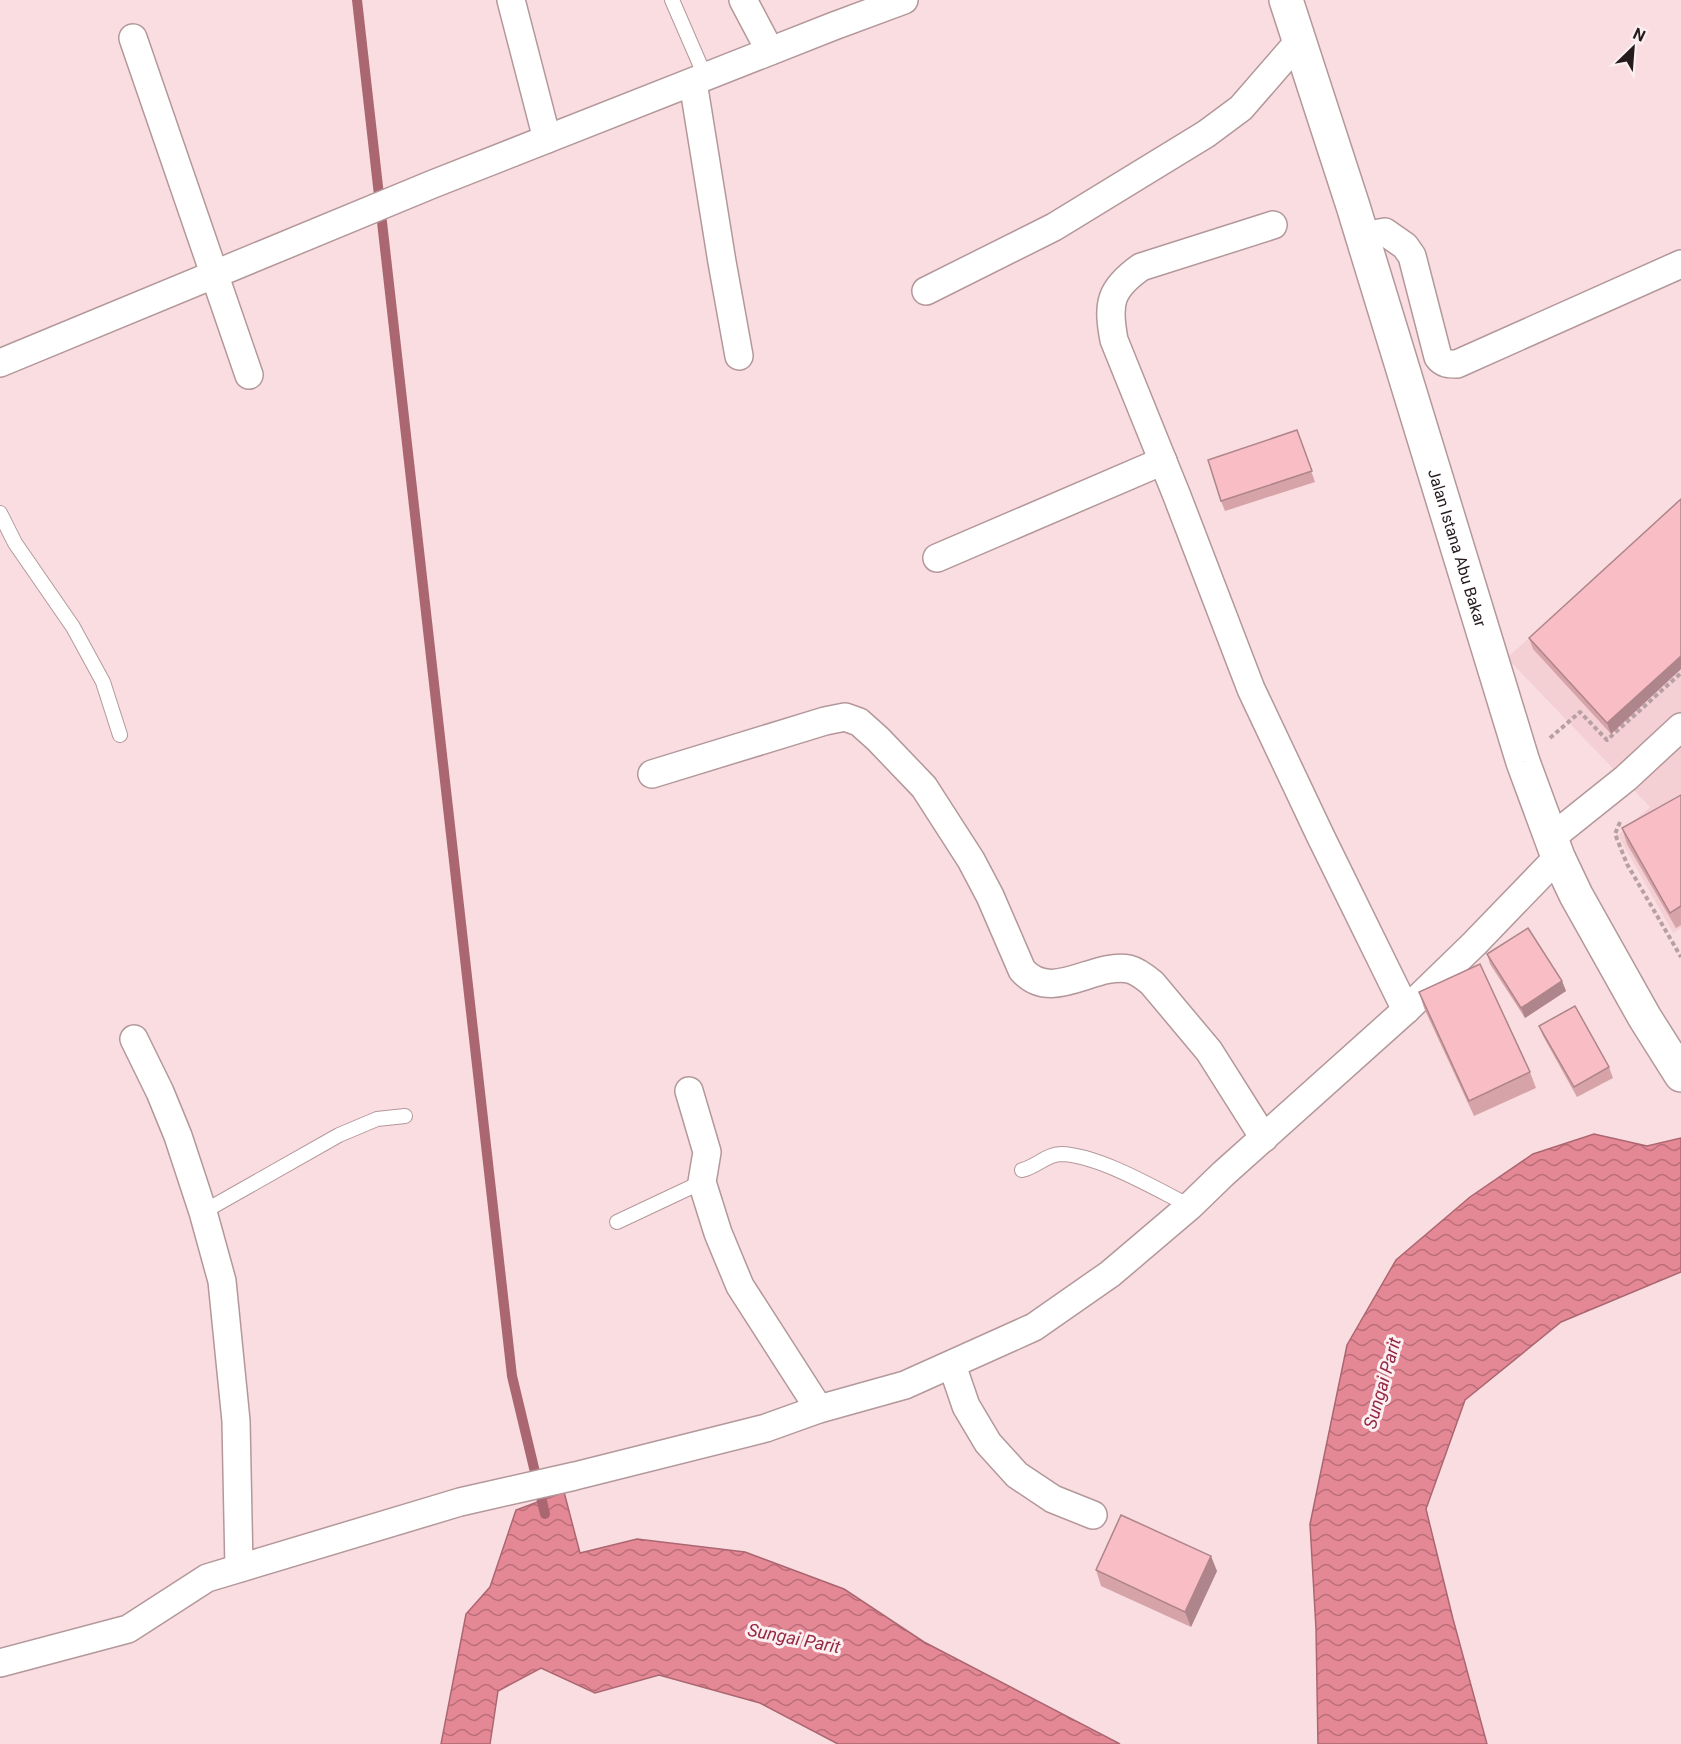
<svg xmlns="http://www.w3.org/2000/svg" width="1681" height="1744" font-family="Roboto,sans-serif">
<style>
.built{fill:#f4cfd3}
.water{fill:url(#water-waves);stroke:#ab6771;stroke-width:1.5}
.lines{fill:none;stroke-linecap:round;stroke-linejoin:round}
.stream{stroke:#ab6771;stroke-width:10}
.lane-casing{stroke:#b3989b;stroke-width:16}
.street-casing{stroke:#b3989b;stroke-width:30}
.secondary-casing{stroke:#b3989b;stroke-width:36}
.path{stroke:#b7a0a2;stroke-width:4;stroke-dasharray:4.5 3;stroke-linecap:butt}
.lane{stroke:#fff;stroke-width:14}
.street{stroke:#fff;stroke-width:27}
.secondary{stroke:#fff;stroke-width:33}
.wall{fill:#d6a3a9}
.shaded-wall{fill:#ae858a}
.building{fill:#f9bec5;stroke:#ae858a;stroke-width:1.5}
.labels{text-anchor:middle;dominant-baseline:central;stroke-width:6;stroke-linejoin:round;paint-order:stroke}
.street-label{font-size:16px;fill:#251b1c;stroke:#fbeff1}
.water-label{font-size:18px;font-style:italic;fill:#952843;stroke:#fbeff1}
</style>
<defs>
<pattern id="water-waves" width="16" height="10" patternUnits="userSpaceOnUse" patternTransform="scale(1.5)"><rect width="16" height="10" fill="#e58895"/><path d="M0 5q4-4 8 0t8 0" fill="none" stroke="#b96e79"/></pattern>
</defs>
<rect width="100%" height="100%" fill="#fadde0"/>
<path class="built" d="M1681 499V928L1673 933 1618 835 1650 807 1507 658Z"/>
<g class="water">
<path d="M1594 1134 1647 1146 1681 1138V1272L1561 1322 1465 1400 1426 1509 1453 1619 1487 1744H1318L1316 1629 1310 1524 1347 1345 1396 1260 1470 1197 1533 1154Z"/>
<path d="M564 1492 580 1553 637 1539 745 1552 844 1589 924 1642 1120 1744H838L760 1703 659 1675 595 1693 541 1668 498 1691 490 1744H441L466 1614 490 1587 516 1510Z"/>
</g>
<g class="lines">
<path class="stream" d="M357 0 512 1376 545 1514"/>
<g class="lane-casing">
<g id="lane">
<path d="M672 0 705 76"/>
<path d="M0 513 15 543 73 627 103 682 120 735"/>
<path d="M1022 1170C1036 1167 1047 1154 1061 1154 1099 1155 1156 1189 1190 1206"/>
<path d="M203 1212 339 1135 377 1119 405 1116"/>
<path d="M617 1222 702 1182"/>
</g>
</g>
<g class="street-casing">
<g id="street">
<path d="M511 0 547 139"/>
<path d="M743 0 770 51"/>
<path d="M133 38 249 375"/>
<path d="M693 82 722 262 739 356"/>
<path d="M1273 225 1141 267C1110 289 1107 303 1114 340L1177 496 1251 689 1320 835 1406 1010"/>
<path d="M1362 236 1385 232 1405 246 1412 256 1438 357C1443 364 1449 364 1457 364L1681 264"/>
<path d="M926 291 1054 227 1206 134 1241 108 1300 40"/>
<path d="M0 363 433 184 834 26 904 0"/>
<path d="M937 558 1163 461"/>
<path d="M652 774 825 721 845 717 859 722 878 739 924 787 971 860 990 896 1022 970C1052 1004 1093 962 1129 969 1137 971 1146 978 1152 983L1209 1051 1264 1138"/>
<path d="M1551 838 1626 778 1681 727"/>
<path d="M134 1039 160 1092 178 1136 203 1212 222 1281 236 1421 239 1568"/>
<path d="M689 1091 707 1152 702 1182 718 1233 740 1286 819 1409"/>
<path d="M952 1365 966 1406 988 1443 1017 1475 1053 1499 1093 1515"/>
<path d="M0 1663 128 1629 207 1578 460 1502 575 1476 766 1428 819 1409 905 1385 1034 1327 1110 1274 1190 1206 1223 1174 1406 1010 1474 944 1558 857"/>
</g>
</g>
<g class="secondary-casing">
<g id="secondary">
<path id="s1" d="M1286 0 1353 206 1523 762 1558 857 1576 895 1645 1018 1681 1075"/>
</g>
</g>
<g class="path">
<path d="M1550 738 1580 712 1607 740 1681 673"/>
<path d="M1620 822 1615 834 1627 864 1681 957"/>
</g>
<use href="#lane" class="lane"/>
<use href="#street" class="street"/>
<use href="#secondary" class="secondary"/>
</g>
<g class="wall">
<path d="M1297 430 1315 482 1225 511 1221 501Z"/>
<path d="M1681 499V669L1611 734 1533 649 1529 638Z"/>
<path d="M1681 795V925L1676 928 1627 844 1622 828Z"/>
<path d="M1487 954 1562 981 1566 991 1525 1018 1490 964Z"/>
<path d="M1419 992 1530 1072 1536 1088 1474 1116 1424 1008Z"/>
<path d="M1539 1026 1609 1067 1613 1078 1577 1097 1543 1036Z"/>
<path d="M1096 1570 1217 1571 1191 1627 1101 1586Z"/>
</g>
<g class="shaded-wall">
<path d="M1681 656V669L1611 734 1607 723Z"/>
<path d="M1562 981 1566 991 1525 1018 1521 1008Z"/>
<path d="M1211 1556 1217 1571 1191 1627 1185 1612Z"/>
</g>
<g class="building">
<path d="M1297 430 1312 471 1221 501 1208 460Z"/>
<path d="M1681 499V656L1607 723 1529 638Z"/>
<path d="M1681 795V906L1670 913 1622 828Z"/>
<path d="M1528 928 1562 981 1521 1008 1487 954Z"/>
<path d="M1480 964 1530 1072 1469 1101 1419 992Z"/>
<path d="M1575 1006 1609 1067 1574 1087 1539 1026Z"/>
<path d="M1121 1515 1211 1556 1185 1612 1096 1570Z"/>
</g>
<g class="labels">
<g class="street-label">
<text stroke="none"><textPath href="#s1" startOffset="574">Jalan Istana Abu Bakar</textPath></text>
</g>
<g class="water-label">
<text transform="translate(1382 1383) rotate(-74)">Sungai Parit</text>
<text transform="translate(794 1638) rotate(11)">Sungai Parit</text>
</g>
</g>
<g transform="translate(1633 48) rotate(25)" stroke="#fbeff1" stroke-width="4.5" paint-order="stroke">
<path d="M0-4.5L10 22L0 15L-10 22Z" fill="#251b1c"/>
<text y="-9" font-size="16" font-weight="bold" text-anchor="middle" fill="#251b1c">N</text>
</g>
</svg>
